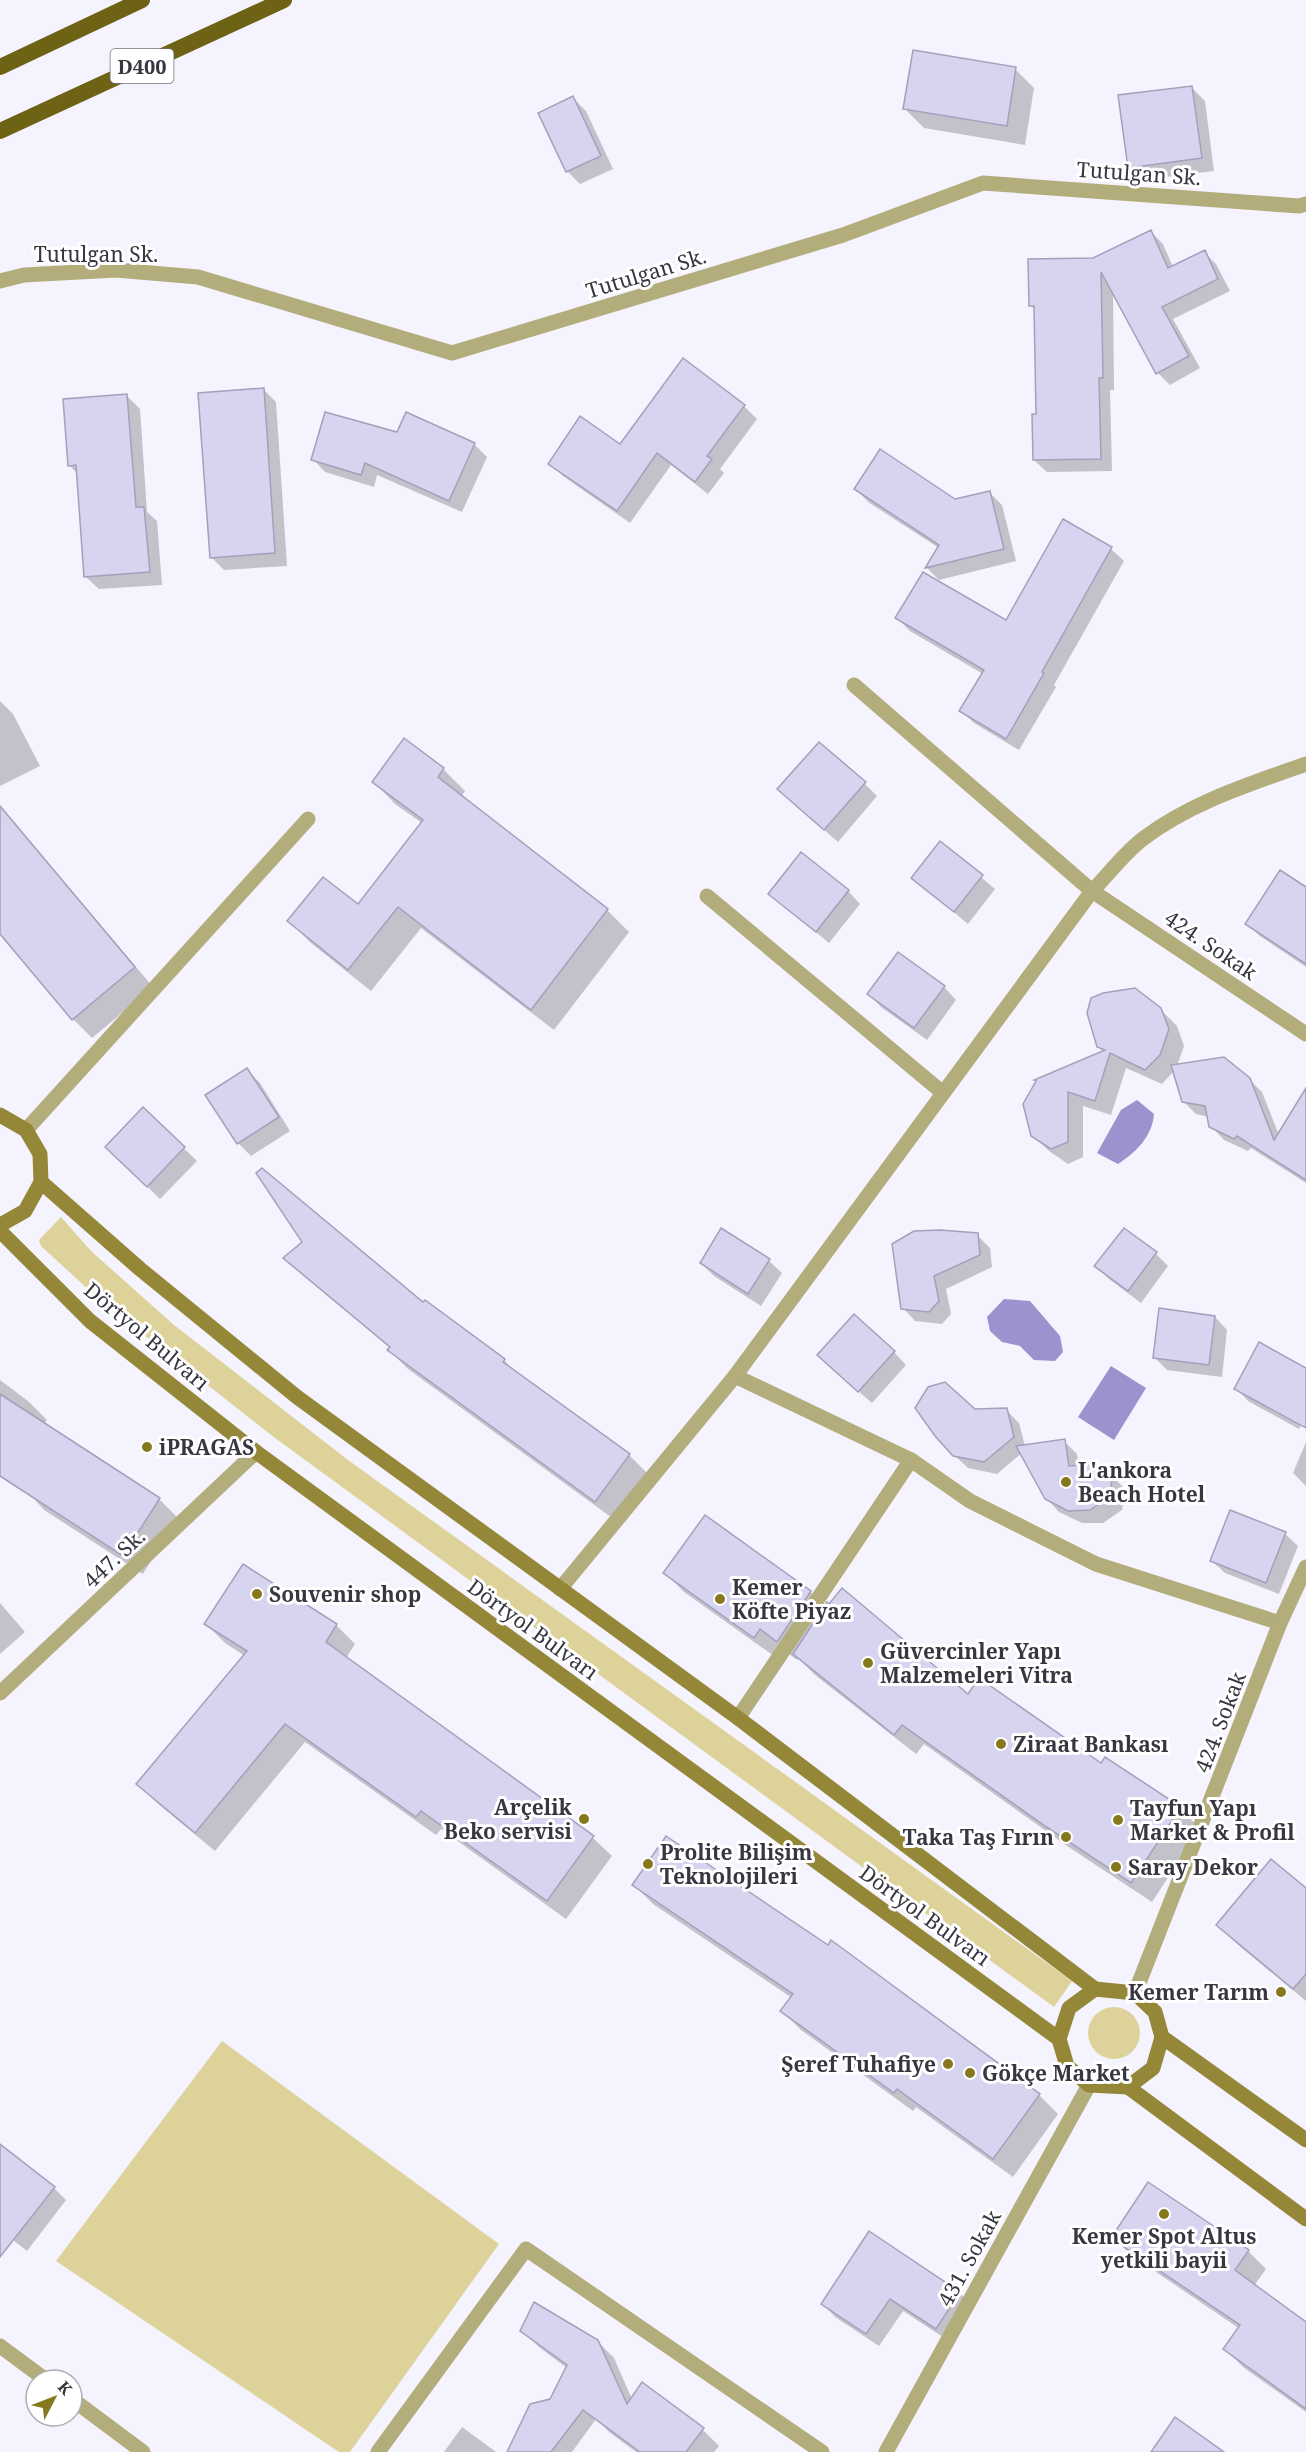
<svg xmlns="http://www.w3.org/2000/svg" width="1306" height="2452" font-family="'Noto Serif',serif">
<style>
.green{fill:#ddd39a}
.water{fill:#9b92ce}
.shadow{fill:#0003}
.building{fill:#d7d4f0;stroke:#a3a0bb;stroke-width:1.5}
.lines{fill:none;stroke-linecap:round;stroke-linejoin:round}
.service{stroke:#b3ac7b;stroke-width:15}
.minor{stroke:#b3ac7b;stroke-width:15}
.tertiary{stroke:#b3ac7b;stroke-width:15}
.secondary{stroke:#948738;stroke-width:15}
.trunk{stroke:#6e6214;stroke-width:16}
.poi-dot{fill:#86781c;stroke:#fff;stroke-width:2}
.labels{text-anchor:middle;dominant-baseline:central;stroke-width:6;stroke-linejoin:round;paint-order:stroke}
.shield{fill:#fff;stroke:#74727a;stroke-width:1.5}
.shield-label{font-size:20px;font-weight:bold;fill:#383641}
.street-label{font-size:21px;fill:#383641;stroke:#fff}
.poi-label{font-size:21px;font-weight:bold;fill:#383641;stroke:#fff;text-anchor:start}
</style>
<rect width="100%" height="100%" fill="#f4f3fe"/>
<g class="green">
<path d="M61 1217 91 1251 174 1325 348 1460 1072 1981 1054 2007 275 1438 102 1302 41 1246 39 1240Z"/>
<circle cx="1114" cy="2033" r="26"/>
<path d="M222 2041 499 2244 350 2452H339L56 2261Z"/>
</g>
<g class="water">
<path d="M1137 1100 1154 1114C1152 1137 1136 1152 1118 1164L1097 1153 1121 1110Z"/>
<path d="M1004 1299 1030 1301 1060 1336 1063 1352 1055 1361 1034 1360 1020 1346 1002 1342 990 1331 987 1317Z"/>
<path d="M1111 1366 1146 1388 1114 1440 1078 1417Z"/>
</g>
<g class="shadow">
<path d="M1015 69 1034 88 1025 145 924 128 905 109Z"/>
<path d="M1192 88 1205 101 1214 171 1142 180 1129 167Z"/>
<path d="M573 98 586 111 613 169 580 184 567 171Z"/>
<path d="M1151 232 1163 244 1173 267 1204 252 1216 264 1230 291 1173 319 1200 368 1170 385 1158 373 1113 291 1114 390H1110L1112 471 1047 472 1034 460 1037 415 1035 310 1031 305 1094 259Z"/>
<path d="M683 360 744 406 757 419 720 469 724 473 708 494 671 465 630 523 563 476 550 463 621 446Z"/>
<path d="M263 389 276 402 287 566 224 570 211 557Z"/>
<path d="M127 396 140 409 147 512 157 521 162 585 99 589 86 577 78 474 69 465Z"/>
<path d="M397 434 474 444 487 457 462 512 377 475 374 487 325 472 313 459Z"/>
<path d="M856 489 955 501 989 492 1002 505 1016 561 939 580 927 568 939 548 868 502Z"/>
<path d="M1063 521 1111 549 1124 561 1054 685 1056 687 1019 750 974 723 961 711 983 674 910 631 897 618 1006 623Z"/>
<path d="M0 701 13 714 40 766 0 786Z"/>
<path d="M443 769 465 791 461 797 607 910 629 932 554 1030 421 928 371 991 311 943 289 921 358 906 422 823 395 804 374 782Z"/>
<path d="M864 783 877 796 838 842 792 802Z"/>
<path d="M0 806 153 987 92 1038 73 1019 0 931Z"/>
<path d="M940 843 995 889 968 924 913 878Z"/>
<path d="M1306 889V967L1260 936 1247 924Z"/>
<path d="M848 891 860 904 829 943 770 894Z"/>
<path d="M944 987 956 1000 927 1040 881 1007 869 994Z"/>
<path d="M1160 1009 1177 1026 1184 1046 1177 1066 1249 1079 1262 1092 1279 1135 1306 1125V1183L1251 1148 1248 1151 1224 1140 1211 1126 1209 1117 1196 1114 1183 1101 1174 1071 1162 1084 1126 1068 1111 1115 1083 1106V1157L1068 1164 1049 1151 1032 1135 1024 1104 1104 1052 1098 1046Z"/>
<path d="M247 1070 260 1083 290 1131 251 1156 238 1143 207 1096Z"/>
<path d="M143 1109 197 1161 160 1199 107 1147Z"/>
<path d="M722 1230 769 1261 782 1273 761 1306 714 1276 701 1263Z"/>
<path d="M977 1235 990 1248 992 1267 946 1289 951 1314 942 1324 915 1321 903 1308 893 1245Z"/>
<path d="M1156 1254 1168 1266 1141 1303 1109 1279 1096 1266Z"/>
<path d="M285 1258 504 1360 518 1375 629 1455 648 1474 615 1520 408 1369 389 1350 390 1348 304 1276Z"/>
<path d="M1215 1317 1227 1330 1222 1377 1167 1370 1154 1357Z"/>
<path d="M894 1352 906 1365 872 1403 832 1368Z"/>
<path d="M1306 1370V1415L1299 1429 1248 1401 1236 1388Z"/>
<path d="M0 1380 28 1401 47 1420 44 1424 159 1499 178 1518 143 1574 44 1510 0 1460Z"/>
<path d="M975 1410H1006L1019 1423 1025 1446 1064 1441 1077 1454 1079 1467 1112 1476 1125 1489 1122 1510 1103 1523H1082L1059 1512 1046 1498 1022 1453 997 1474 968 1468 954 1455Z"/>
<path d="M1306 1442V1486L1293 1473Z"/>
<path d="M705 1517 811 1592 826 1607 968 1697 1101 1765 1180 1808 1200 1829 1152 1902 1067 1846 924 1744 916 1754 815 1675 798 1658 797 1660 780 1647 774 1656 684 1592 665 1573Z"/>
<path d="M1285 1534 1298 1546 1279 1594 1225 1573 1212 1561Z"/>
<path d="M0 1603 25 1632 0 1654Z"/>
<path d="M206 1624 336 1625 355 1644 346 1658 593 1838 612 1856 566 1919 441 1829 436 1835 305 1742 215 1851 157 1803 138 1784 245 1656 225 1643Z"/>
<path d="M634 1885 828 1947 831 1942 1039 2095 1058 2114 1013 2177 916 2107 913 2111 801 2030 782 2011 792 1998 653 1904Z"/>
<path d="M1306 1890V2001L1237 1944 1218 1925Z"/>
<path d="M0 2169 54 2188 66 2200 27 2251 0 2230Z"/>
<path d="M870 2233 960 2293 972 2306 949 2341 903 2311 879 2346 835 2317 823 2304Z"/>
<path d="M1113 2237 1248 2251 1266 2269 1254 2286 1306 2323V2412L1243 2367 1225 2349 1240 2329 1131 2255Z"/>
<path d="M522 2330 597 2341 614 2358 632 2399 703 2430 719 2446 714 2452H636L609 2432 596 2419 572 2452H509L551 2400 567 2368 539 2347Z"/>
<path d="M462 2427 496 2452H444Z"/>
</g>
<g class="building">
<path d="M913 50 1016 67 1007 126 903 109Z"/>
<path d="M1192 86 1202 158 1128 168 1118 95Z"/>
<path d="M573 96 601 156 566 172 538 113Z"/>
<path d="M1151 230 1168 268 1205 250 1218 279 1162 307 1189 356 1156 374 1101 272 1103 378H1099L1101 459 1033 460 1032 414H1036L1034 306H1029L1028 259 1093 258Z"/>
<path d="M683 358 745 405 707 456 712 459 695 482 657 453 617 511 548 464 580 416 620 444Z"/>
<path d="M264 388 275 553 210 558 198 393Z"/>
<path d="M127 394 136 507H144L150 572 84 577 76 465 68 466 63 399Z"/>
<path d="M325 412 397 432 406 412 475 443 449 501 365 463 361 475 311 460Z"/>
<path d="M880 449 955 499 990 491 1004 549 925 568 939 545 854 489Z"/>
<path d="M1063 519 1112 547 1042 672 1044 673 1006 739 959 711 984 670 895 618 923 572 1006 620Z"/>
<path d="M404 738 444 768 438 777 608 909 531 1010 398 907 348 970 287 921 323 877 358 904 423 820 372 782Z"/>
<path d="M819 742 866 782 824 830 777 789Z"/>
<path d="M0 806 135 967 72 1020 0 934Z"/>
<path d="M940 841 983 875 954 912 911 878Z"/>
<path d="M801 852 849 890 816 932 768 894Z"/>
<path d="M1280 870 1306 887V964L1245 924Z"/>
<path d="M898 952 945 986 914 1028 867 994Z"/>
<path d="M1135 988 1161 1008 1169 1029 1160 1055 1145 1070 1110 1053 1095 1101 1068 1092V1142L1051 1149 1031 1136 1023 1104 1036 1081 1034 1080 1105 1050 1097 1047 1087 1013 1091 998 1103 993Z"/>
<path d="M1224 1057 1250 1078 1274 1140 1306 1088V1180L1237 1136 1234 1139 1209 1127 1205 1106 1182 1102 1171 1065Z"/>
<path d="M247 1068 279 1117 237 1144 205 1095Z"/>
<path d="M143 1107 185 1147 147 1187 105 1147Z"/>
<path d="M262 1168 423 1302 425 1300 505 1359 503 1362 630 1454 595 1502 387 1350 390 1347 283 1258 302 1242 256 1173Z"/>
<path d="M721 1228 770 1259 748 1294 700 1263Z"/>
<path d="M1124 1228 1157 1252 1128 1291 1094 1266Z"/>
<path d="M940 1230 978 1233 980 1255 934 1276 939 1301 929 1312 901 1309 892 1244 914 1231Z"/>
<path d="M1159 1308 1215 1316 1209 1365 1153 1358Z"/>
<path d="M854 1314 895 1351 858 1392 817 1355Z"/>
<path d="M1259 1342 1306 1368V1428L1234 1389Z"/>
<path d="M945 1382 975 1409 1007 1408 1014 1437 984 1462 953 1456 935 1436 915 1408 928 1387Z"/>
<path d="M0 1394 160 1498 123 1556 0 1476Z"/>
<path d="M1065 1439 1069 1466 1096 1464 1113 1475 1109 1497 1090 1510 1068 1511 1045 1499 1016 1446Z"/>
<path d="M1230 1510 1286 1532 1266 1583 1210 1561Z"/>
<path d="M705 1515 811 1591 777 1642 760 1629 754 1638 663 1573Z"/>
<path d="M243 1564 337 1624 326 1642 594 1836 547 1901 421 1811 416 1817 285 1724 195 1833 136 1784 247 1651 204 1624Z"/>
<path d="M842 1588 968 1694 979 1678 1101 1763 1105 1757 1181 1807 1131 1883 1045 1826 902 1725 894 1735 793 1654 827 1602 829 1604Z"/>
<path d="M666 1836 828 1945 831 1940 1040 2094 993 2159 897 2089 894 2093 780 2011 793 1994 632 1885Z"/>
<path d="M1271 1859 1306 1888V1974L1293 1989 1216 1925Z"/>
<path d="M0 2144 55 2187 0 2257Z"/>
<path d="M1148 2182 1249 2250 1235 2270 1306 2322V2409L1223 2349 1240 2325 1111 2238Z"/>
<path d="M869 2231 960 2292 936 2329 890 2299 866 2334 821 2304Z"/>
<path d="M534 2302 598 2340 627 2404 642 2382 704 2428 686 2452H640L583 2410 551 2452H507L530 2404 550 2399 567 2365 520 2331Z"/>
<path d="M1175 2417 1224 2452H1151Z"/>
</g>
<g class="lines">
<g class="service">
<path d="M707 896 943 1093"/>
<path d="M26 1130 308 819"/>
<path d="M738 1718 911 1460"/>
</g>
<g class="minor">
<path d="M0 281 24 275 116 270 198 277 452 353 843 235 983 183 1299 206 1306 204"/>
<path d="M854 685 1092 891 1306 1034"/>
<path d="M735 1376 911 1460 970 1501 1096 1564 1280 1623"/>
<path d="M560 1589 735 1376 1092 891C1109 874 1125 852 1144 838 1192 802 1250 784 1306 764"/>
<path d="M0 1693 256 1452"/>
<path d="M1135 1993 1280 1623 1306 1567"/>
<path d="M378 2452 526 2249 822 2452"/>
<path d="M886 2452 1089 2085"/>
</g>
<g class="tertiary">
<path d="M0 2346 46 2380"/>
<path d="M72 2399 143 2452"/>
</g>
<g class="secondary">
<path d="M0 1115 26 1130 40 1154 41 1182 25 1211 0 1225"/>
<path d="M41 1182 140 1269 297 1397 738 1718 1095 1989"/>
<path d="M0 1231 90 1321 256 1452 1059 2039"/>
<path d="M1095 1989 1135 1993 1155 2012 1162 2037 1153 2068 1128 2087 1089 2085 1067 2066 1059 2039 1069 2008Z"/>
<path d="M1162 2037 1306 2140"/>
<path d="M1128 2087 1306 2219"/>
</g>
<g class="trunk">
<path d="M0 67 142 0"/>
<path d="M0 131 284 0"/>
</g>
</g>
<g class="poi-dot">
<circle cx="147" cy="1447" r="6"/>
<circle cx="1066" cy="1482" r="6"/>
<circle cx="257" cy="1594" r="6"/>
<circle cx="720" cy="1599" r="6"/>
<circle cx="868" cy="1663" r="6"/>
<circle cx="1001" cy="1744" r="6"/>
<circle cx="584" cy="1819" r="6"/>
<circle cx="1118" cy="1820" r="6"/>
<circle cx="1066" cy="1837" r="6"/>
<circle cx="648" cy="1864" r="6"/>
<circle cx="1116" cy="1867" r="6"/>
<circle cx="1281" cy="1992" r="6"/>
<circle cx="948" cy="2064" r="6"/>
<circle cx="970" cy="2073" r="6"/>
<circle cx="1164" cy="2214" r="6"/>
</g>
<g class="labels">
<rect class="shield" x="110.5" y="49" width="63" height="34" rx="4.5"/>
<g class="shield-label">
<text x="142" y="66">D400</text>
</g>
<g class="street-label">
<text transform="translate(1139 173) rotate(4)">Tutulgan Sk.</text>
<text x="96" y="254">Tutulgan Sk.</text>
<text transform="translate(646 273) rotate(-17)">Tutulgan Sk.</text>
<text transform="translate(1211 945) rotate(34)">424. Sokak</text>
<text transform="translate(147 1336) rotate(40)">Dörtyol Bulvarı</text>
<text transform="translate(114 1558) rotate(-43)">447. Sk.</text>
<text transform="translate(533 1629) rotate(36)">Dörtyol Bulvarı</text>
<text transform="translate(1220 1722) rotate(-69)">424. Sokak</text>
<text transform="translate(925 1915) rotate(36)">Dörtyol Bulvarı</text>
<text transform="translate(969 2258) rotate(-61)">431. Sokak</text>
</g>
<g class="poi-label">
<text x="159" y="1447">iPRAGAS</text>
<text x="1078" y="1470">L'ankora<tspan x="1078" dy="24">Beach Hotel</tspan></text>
<text x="732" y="1587">Kemer<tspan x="732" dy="24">Köfte Piyaz</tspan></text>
<text x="269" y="1594">Souvenir shop</text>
<text x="880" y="1651">Güvercinler Yapı<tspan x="880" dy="24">Malzemeleri Vitra</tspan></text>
<text x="1013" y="1744">Ziraat Bankası</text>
<text x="572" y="1807" text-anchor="end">Arçelik<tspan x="572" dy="24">Beko servisi</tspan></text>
<text x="1130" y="1808">Tayfun Yapı<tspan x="1130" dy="24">Market &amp; Profil</tspan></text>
<text x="1054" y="1837" text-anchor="end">Taka Taş Fırın</text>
<text x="660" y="1852">Prolite Bilişim<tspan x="660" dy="24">Teknolojileri</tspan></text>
<text x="1128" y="1867">Saray Dekor</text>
<text x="1269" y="1992" text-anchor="end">Kemer Tarım</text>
<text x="936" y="2064" text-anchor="end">Şeref Tuhafiye</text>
<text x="982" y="2073">Gökçe Market</text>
<text x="1164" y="2236" text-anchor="middle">Kemer Spot Altus<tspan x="1164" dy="24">yetkili bayii</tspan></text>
</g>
</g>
<g transform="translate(54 2398) rotate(48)"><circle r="28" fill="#ffffff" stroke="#afafb3" stroke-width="1.5"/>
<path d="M0-4.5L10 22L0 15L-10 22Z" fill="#86781c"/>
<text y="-9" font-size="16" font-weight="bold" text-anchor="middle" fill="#383641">K</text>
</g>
</svg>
